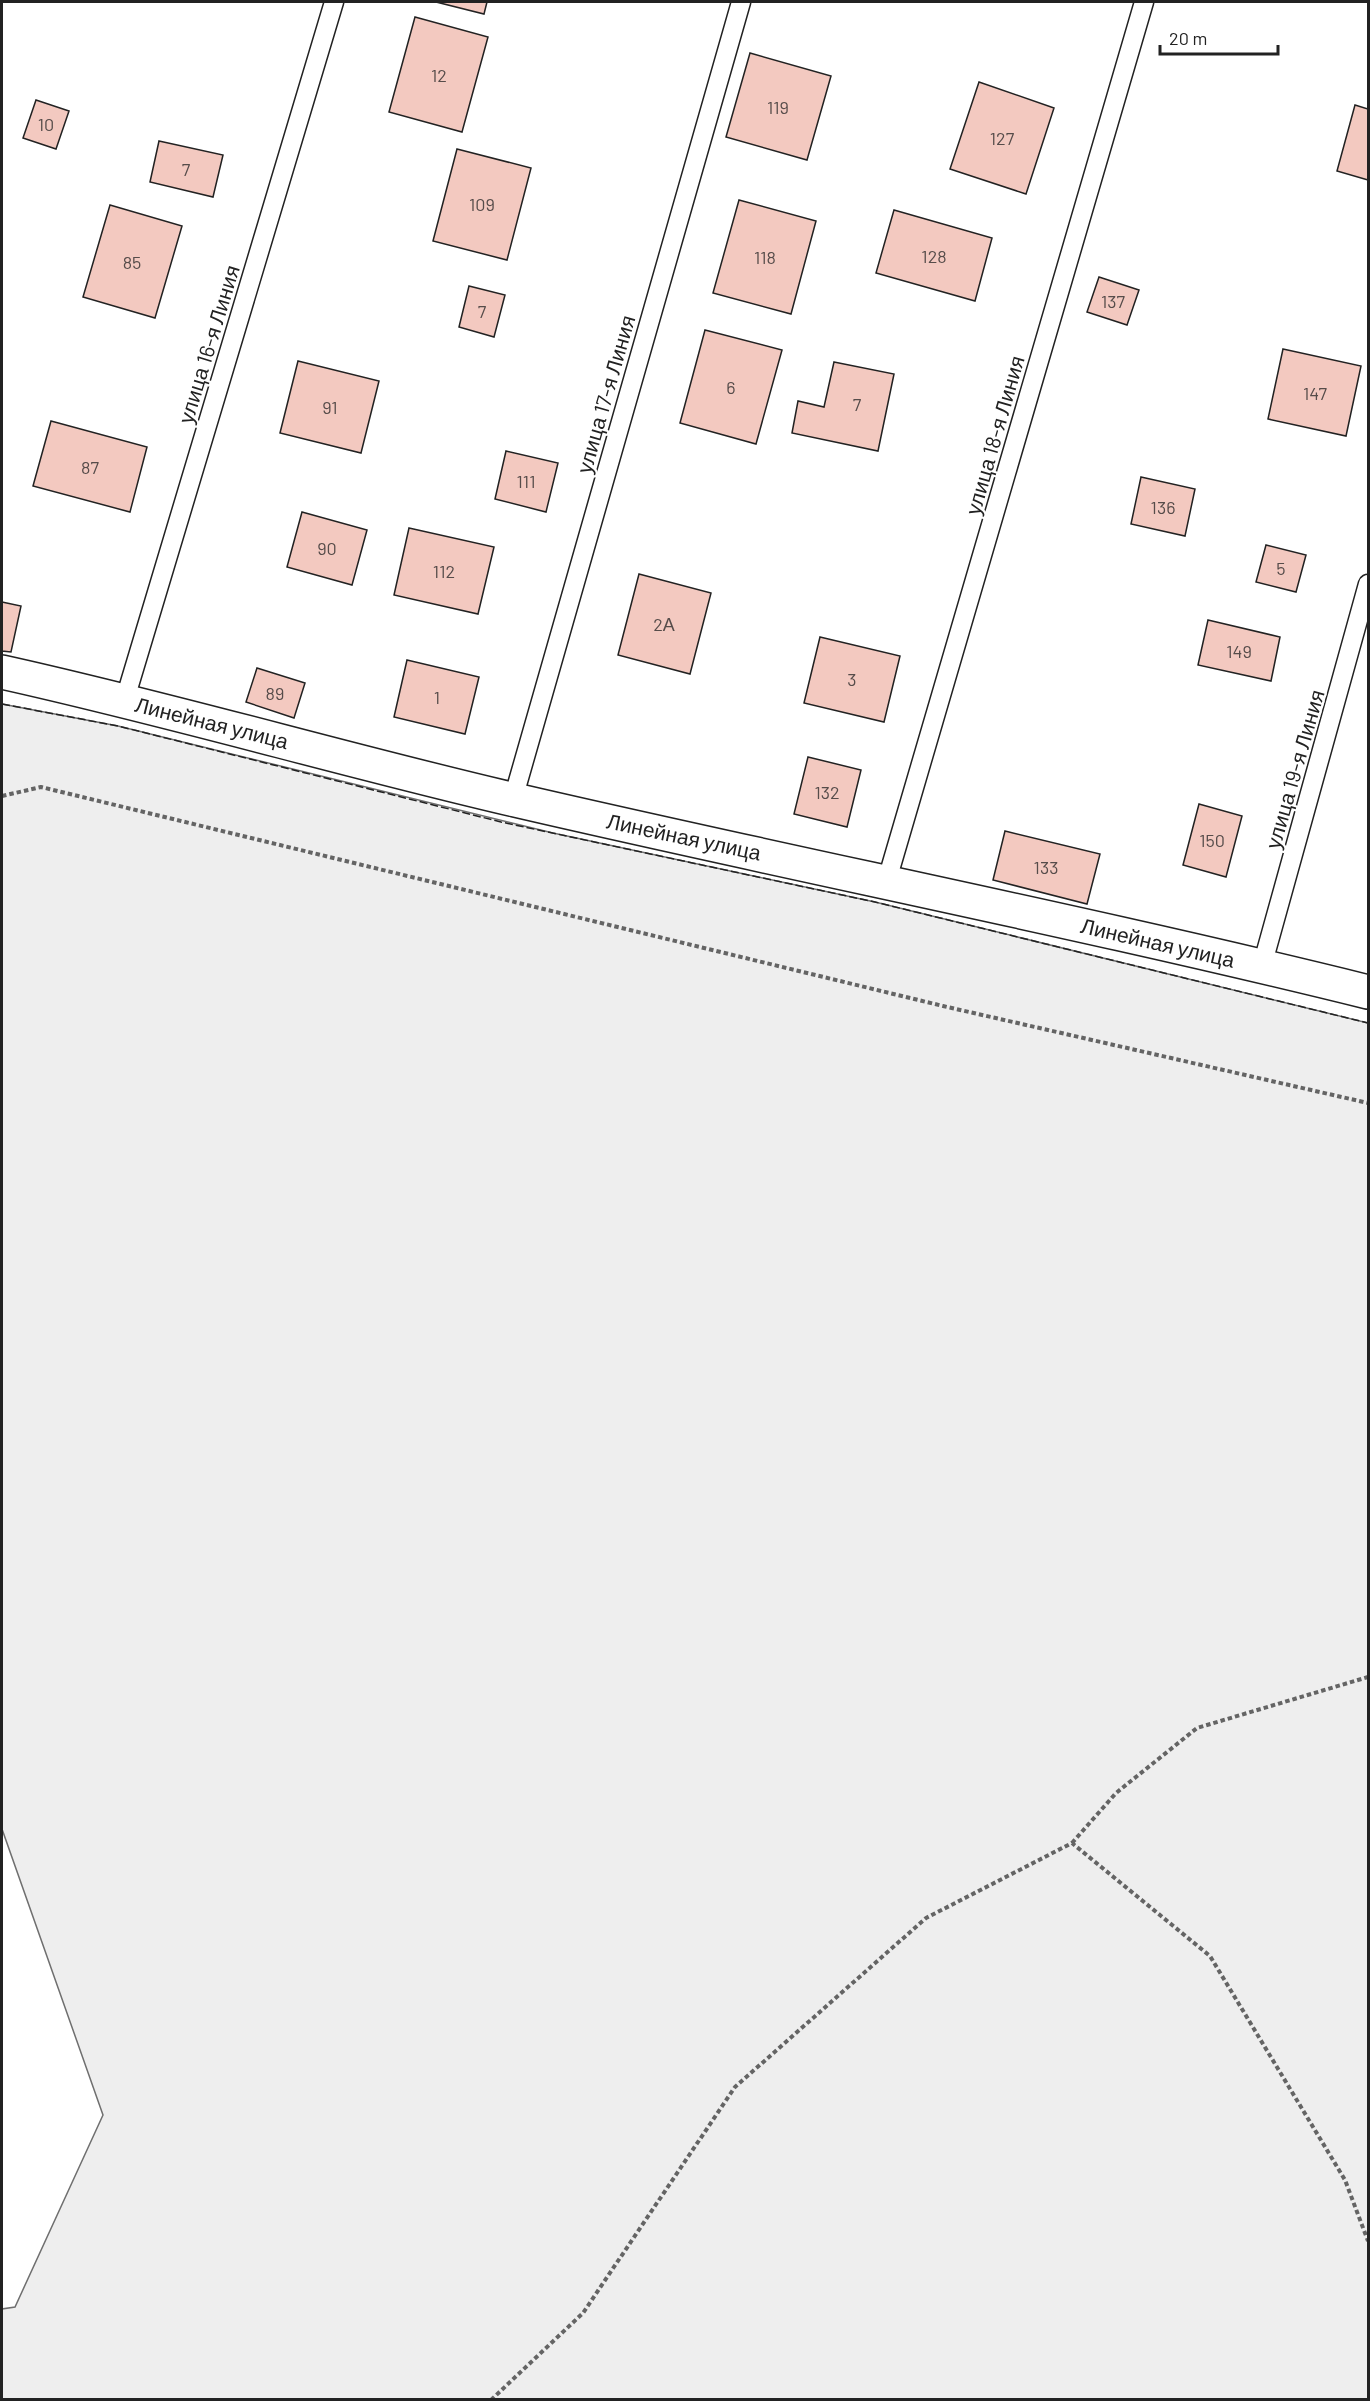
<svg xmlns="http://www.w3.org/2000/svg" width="1370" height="2401" font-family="Barlow,sans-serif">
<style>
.green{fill:#eee;stroke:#6f6f6f;stroke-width:1.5}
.building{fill:#f3c9c0;stroke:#222;stroke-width:1.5}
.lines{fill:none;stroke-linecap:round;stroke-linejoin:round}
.service-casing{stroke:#222;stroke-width:21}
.minor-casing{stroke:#222;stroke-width:36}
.path{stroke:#646464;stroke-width:4;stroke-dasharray:4.5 3;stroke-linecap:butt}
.service{stroke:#fff;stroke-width:18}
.minor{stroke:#fff;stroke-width:33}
.fence{stroke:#222;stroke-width:1.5;stroke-dasharray:8 3;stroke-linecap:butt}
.labels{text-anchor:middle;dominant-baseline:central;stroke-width:4.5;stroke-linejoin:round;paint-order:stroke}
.number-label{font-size:18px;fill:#564c4a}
.street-label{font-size:21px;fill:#222;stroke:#fff}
</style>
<rect width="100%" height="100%" fill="#fff"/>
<path class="green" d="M2 704 118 726 553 833 875 902 1368 1023V2399H2V2309L15 2307 103 2115 2 1829Z"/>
<g class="building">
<path d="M436 2H487L484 14Z"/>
<path d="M415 17 488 37 462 132 389 112Z"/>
<path d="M750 53 831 76 807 160 726 137Z"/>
<path d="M979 82 1054 108 1026 194 950 169Z"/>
<path d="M36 100 69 111 56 149 23 138Z"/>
<path d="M1355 105 1368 109V180L1337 171Z"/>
<path d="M159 141 223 155 213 197 150 182Z"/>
<path d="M457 149 531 168 507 260 433 241Z"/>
<path d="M739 200 816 221 791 314 713 293Z"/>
<path d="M110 205 182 226 155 318 83 297Z"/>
<path d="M894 210 992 238 975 301 876 273Z"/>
<path d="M1099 277 1139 290 1127 325 1087 312Z"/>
<path d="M469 286 505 295 494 337 459 327Z"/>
<path d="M705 330 782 350 756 444 680 423Z"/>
<path d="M1283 349 1361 366 1346 436 1268 419Z"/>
<path d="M298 361 379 381 361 453 280 433Z"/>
<path d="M834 362 894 374 878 451 792 433 798 401 824 407Z"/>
<path d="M51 421 147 447 130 512 33 486Z"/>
<path d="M506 451 558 463 546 512 495 499Z"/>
<path d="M1141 477 1195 489 1185 536 1131 524Z"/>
<path d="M302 512 367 530 352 585 287 567Z"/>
<path d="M409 528 494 547 478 614 394 595Z"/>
<path d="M1266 545 1306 555 1296 592 1256 582Z"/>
<path d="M639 574 711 593 690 674 618 655Z"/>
<path d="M2 602 21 606 11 652 2 651Z"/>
<path d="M1208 620 1280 637 1271 681 1198 665Z"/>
<path d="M820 637 900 656 884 722 804 703Z"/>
<path d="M407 660 479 677 465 734 394 717Z"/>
<path d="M257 668 305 683 294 718 246 702Z"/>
<path d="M808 757 861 770 847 827 794 814Z"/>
<path d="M1199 804 1242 816 1226 877 1183 865Z"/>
<path d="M1005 831 1100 854 1087 904 993 880Z"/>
</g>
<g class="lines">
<g class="service-casing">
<g id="service">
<path d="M125 699 334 2"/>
<path d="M513 799 741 2"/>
<path d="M887 880 1144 2"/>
<path d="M1262 966 1368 584"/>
</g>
</g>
<g class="minor-casing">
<path id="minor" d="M2 672C174 710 343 760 515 800 799 866 1085 922 1368 992"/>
</g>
<g class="path">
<path d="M2 796 41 787 943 1006 1368 1103"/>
<path d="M1072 1843 1116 1793 1197 1728 1368 1677"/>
<path d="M491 2400 583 2313 735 2087 926 1918 1072 1843 1210 1956 1345 2180 1368 2241"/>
</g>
<use href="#service" class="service"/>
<use href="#minor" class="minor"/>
<path class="fence" d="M2 704 118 726 501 822 875 902 1368 1023"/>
</g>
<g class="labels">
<g class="number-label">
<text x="439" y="75">12</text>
<text x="778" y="107">119</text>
<text x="46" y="124">10</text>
<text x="1002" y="138">127</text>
<text x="186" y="169">7</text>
<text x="482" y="204">109</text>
<text x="934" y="256">128</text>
<text x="765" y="257">118</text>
<text x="132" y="262">85</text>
<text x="1113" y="301">137</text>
<text x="482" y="311">7</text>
<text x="731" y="387">6</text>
<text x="1315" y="393">147</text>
<text x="857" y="404">7</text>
<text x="330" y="407">91</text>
<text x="90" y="467">87</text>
<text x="526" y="481">111</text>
<text x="1163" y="507">136</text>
<text x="327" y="548">90</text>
<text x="1281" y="568">5</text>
<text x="444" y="571">112</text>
<text x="664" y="624">2А</text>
<text x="1239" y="651">149</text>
<text x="852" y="679">3</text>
<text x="275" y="693">89</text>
<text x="437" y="697">1</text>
<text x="827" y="792">132</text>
<text x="1212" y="840">150</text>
<text x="1046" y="867">133</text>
</g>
<g class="street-label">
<text transform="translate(208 344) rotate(-73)">улица 16-я Линия</text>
<text transform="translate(605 394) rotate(-74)">улица 17-я Линия</text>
<text transform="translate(994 435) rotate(-74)">улица 18-я Линия</text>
<text transform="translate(212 722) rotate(14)">Линейная улица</text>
<text transform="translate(1294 769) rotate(-74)">улица 19-я Линия</text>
<text transform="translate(684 836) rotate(12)">Линейная улица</text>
<text transform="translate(1158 942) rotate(13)">Линейная улица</text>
</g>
</g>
<rect width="1370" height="2401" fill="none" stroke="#222222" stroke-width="6"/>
<path d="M1160 45v9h118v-9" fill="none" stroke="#222222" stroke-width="3"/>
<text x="1169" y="45" font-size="18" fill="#222222" stroke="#ffffff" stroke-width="4.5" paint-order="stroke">20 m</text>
</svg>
